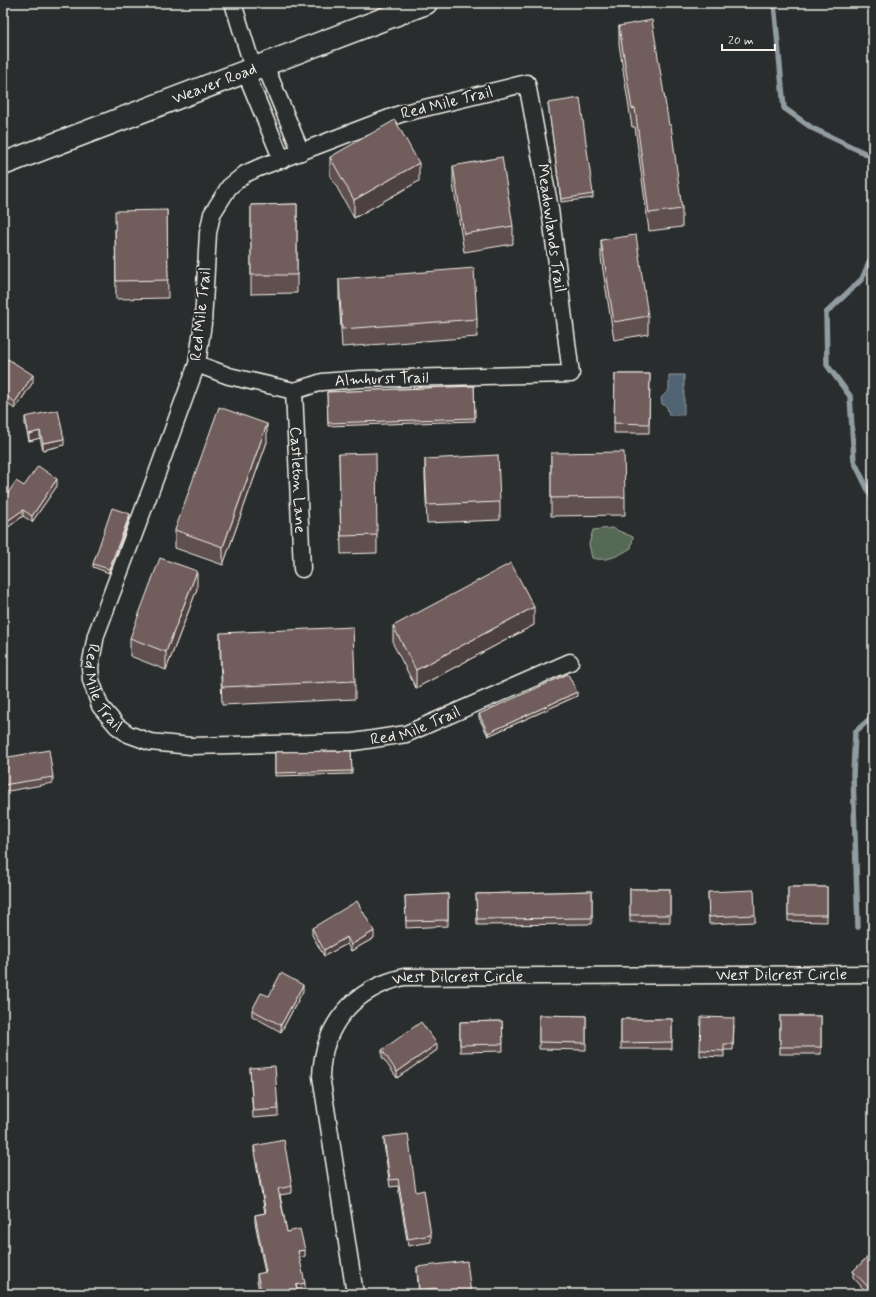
<svg xmlns="http://www.w3.org/2000/svg" width="876" height="1297" font-family="Mynerve,sans-serif">
<style>
.green{fill:#546955;stroke:#a4ad9e}
.water{fill:#4f6372;stroke:#919ca1}
.lines{fill:none;stroke-linecap:round;stroke-linejoin:round}
.stream{stroke:#919ca1;stroke-width:5.5}
.street-casing{stroke:#f4f1e8;stroke-width:19}
.secondary-casing{stroke:#f4f1e8;stroke-width:25}
.street{stroke:#2a2d2e;stroke-width:16}
.secondary{stroke:#2a2d2e;stroke-width:22}
.wall{fill:#60504f;stroke:#f4f1e8}
.shaded-wall{fill:#4e4140;stroke:#f4f1e8}
.building{fill:#705d5c;stroke:#f4f1e8}
.labels{text-anchor:middle;dominant-baseline:central;stroke-width:4;stroke-linejoin:round;paint-order:stroke}
.street-label{font-size:16px;fill:#f4f1e8;stroke:#2a2d2e}
</style>
<rect width="100%" height="100%" fill="#2a2d2e"/>
<filter id="ink" filterUnits="userSpaceOnUse"><feTurbulence type="fractalNoise" baseFrequency=".025" numOctaves="2"/><feDisplacementMap in="SourceGraphic" scale="8" xChannelSelector="R" yChannelSelector="G"/><feConvolveMatrix kernelMatrix="1 2 1 2 8 2 1 2 1" color-interpolation-filters="sRGB"/></filter>
<g filter="url(#ink)">
<path class="green" d="M612 528 633 537 631 548C618 556 607 562 592 558L589 544 593 530Z"/>
<path class="water" d="M669 375H684V415H669L667 407 662 404 661 398 669 390Z"/>
<g class="lines">
<g class="stream">
<path d="M774 3 784 108 812 128 873 157"/>
<path d="M873 253 862 279 826 313 827 365 850 396 854 461 873 500"/>
<path d="M858 927 853 775 855 732 873 716"/>
</g>
<g class="street-casing">
<g id="street">
<path d="M233 3 253 68"/>
<path d="M264 63 301 152"/>
<path d="M245 71 282 160"/>
<path id="s1" d="M197 364 229 376 294 391 322 382 360 379 571 374 550 209 527 83 400 114 258 168 245 174 229 187 212 214 208 233 203 323 197 364 156 476 96 635 90 667 91 680 100 706 117 726 128 734 150 742 191 746 354 742 406 734 570 662"/>
<path id="s2" d="M294 391 302 569"/>
<path id="s3" d="M355 1294 321 1076C323 1024 354 989 404 977L873 974"/>
</g>
</g>
<g class="secondary-casing">
<g id="secondary">
<path id="s4" d="M3 164 426 3"/>
</g>
</g>
<use href="#street" class="street"/>
<use href="#secondary" class="secondary"/>
</g>
<g class="wall">
<path d="M619 26 682 209V227L649 231 635 127H632L619 44Z"/>
<path d="M548 103 593 194V198L561 202Z"/>
<path d="M330 157 419 181 354 218 330 175Z"/>
<path d="M453 166 513 226V244L464 252 453 184Z"/>
<path d="M297 204V293L251 294V205Z"/>
<path d="M167 210 168 298 116 299 115 229Z"/>
<path d="M601 240 648 316V334L614 340 601 258Z"/>
<path d="M339 279 477 319V337L342 347 339 297Z"/>
<path d="M3 366 33 382 15 409 3 401Z"/>
<path d="M615 374H650L649 433H614Z"/>
<path d="M474 386 475 421 328 426 327 392Z"/>
<path d="M25 417 64 445 43 450 40 438 29 441 25 424Z"/>
<path d="M267 442 223 565 175 548V530Z"/>
<path d="M551 453 625 497V515L551 516Z"/>
<path d="M339 454 377 535V553L341 554Z"/>
<path d="M425 459 500 502V520L427 523 425 477Z"/>
<path d="M24 486H57L32 522 23 516 3 531V501Z"/>
<path d="M130 517 109 573 93 567V564Z"/>
<path d="M197 589 166 670 130 656V638Z"/>
<path d="M534 625 416 688 393 644V626Z"/>
<path d="M220 633 355 681V699L222 705 220 651Z"/>
<path d="M577 696 488 736 479 718V714Z"/>
<path d="M351 751 352 774 275 776V752Z"/>
<path d="M3 758 53 777V783L3 792Z"/>
<path d="M788 887H827V922L788 921Z"/>
<rect x="630" y="889" width="40" height="33"/>
<path d="M592 891V924L477 925 476 894Z"/>
<path d="M708 892 755 915V922L709 924Z"/>
<path d="M448 894V926L406 928 405 896Z"/>
<path d="M312 928 374 938 351 951 347 944 324 956 312 935Z"/>
<path d="M303 991 281 1032 252 1016V1010L269 996Z"/>
<path d="M539 1015 586 1016V1050L539 1049Z"/>
<rect x="780" y="1016" width="41" height="38"/>
<rect x="621" y="1019" width="51" height="30"/>
<path d="M502 1021 503 1051 460 1052V1022Z"/>
<path d="M734 1025 733 1050H724V1057L700 1056V1050Z"/>
<path d="M382 1050H437L397 1078 382 1057Z"/>
<path d="M250 1068 278 1109V1116L253 1118Z"/>
<path d="M384 1137 416 1192 431 1235V1242L408 1246 398 1186 390 1187 384 1144Z"/>
<path d="M254 1146 292 1186V1193L280 1195 287 1232 305 1256 299 1257 305 1290 298 1291V1294H260L257 1281V1274L265 1273 255 1222V1215L265 1213 254 1152Z"/>
<path d="M873 1252V1293L872 1294H868L853 1277V1271Z"/>
<path d="M417 1267 471 1294H419L417 1273Z"/>
</g>
<g class="shaded-wall">
<path d="M419 163V181L354 218V200Z"/>
<path d="M33 375V382L15 409V402Z"/>
<path d="M267 424V442L223 565V547Z"/>
<path d="M40 431V438L29 441V434Z"/>
<path d="M64 439V445L43 450V443Z"/>
<path d="M57 479V486L32 522V516Z"/>
<path d="M23 510V516L3 531V524Z"/>
<path d="M130 514V517L109 573V569Z"/>
<path d="M197 571V589L166 670V652Z"/>
<path d="M534 607V625L416 688V670Z"/>
<path d="M577 692V696L488 736V733Z"/>
<path d="M374 931V938L351 951V945Z"/>
<path d="M347 937V944L324 956V950Z"/>
<path d="M303 985V991L281 1032V1025Z"/>
<path d="M437 1044V1050L397 1078V1072Z"/>
<path d="M305 1250V1256L298 1258V1251Z"/>
<path d="M305 1283V1290L296 1292V1285Z"/>
<path d="M873 1286V1293L872 1294H870V1289Z"/>
</g>
<g class="building">
<path d="M652 20 669 125H671L682 209 649 213 635 108 632 109 619 26Z"/>
<path d="M580 98 593 194 561 199 548 103Z"/>
<path d="M395 120 419 163 354 200 330 157Z"/>
<path d="M502 157 513 226 464 234 453 166Z"/>
<path d="M297 204V275H251V205Z"/>
<path d="M167 210 168 280 116 281 115 211Z"/>
<path d="M636 235 648 316 614 322 601 240Z"/>
<path d="M474 268 477 319 342 329 339 279Z"/>
<path d="M8 359 33 375 15 402 3 394V366Z"/>
<path d="M615 374H650L649 424 614 423Z"/>
<path d="M474 386 475 418 328 423 327 392Z"/>
<path d="M219 407 267 424 223 547 175 530Z"/>
<path d="M58 410 64 439 43 443 40 431 29 434 25 417Z"/>
<path d="M624 452 625 497 551 498V453Z"/>
<path d="M376 453 377 535 341 536 339 454Z"/>
<path d="M498 455 500 502 427 505 425 459Z"/>
<path d="M38 466 57 479 32 516 23 510 3 524V501L16 481 24 486Z"/>
<path d="M112 508 130 514 109 569 93 564Z"/>
<path d="M160 558 197 571 166 652 130 638Z"/>
<path d="M511 563 534 607 416 670 393 626Z"/>
<path d="M353 627 355 681 222 687 220 633Z"/>
<path d="M568 674 577 692 488 733 479 714Z"/>
<path d="M49 750 53 777 3 785V769H4L3 758Z"/>
<path d="M351 751 352 771 275 773V752Z"/>
<rect x="788" y="887" width="39" height="28"/>
<rect x="630" y="889" width="40" height="26"/>
<path d="M754 890 755 915 709 917 708 892Z"/>
<path d="M592 891V918L477 919 476 894Z"/>
<path d="M448 894V920L406 921 405 896Z"/>
<path d="M357 901 374 931 351 945 347 937 324 950 312 928Z"/>
<path d="M281 973 303 985 281 1025 252 1010 261 993 269 996Z"/>
<path d="M539 1015 586 1016V1043L539 1042Z"/>
<rect x="780" y="1016" width="41" height="31"/>
<path d="M701 1017 734 1018 733 1044H724V1051L700 1050Z"/>
<path d="M621 1019H672V1042L621 1043Z"/>
<path d="M502 1021 503 1044 460 1045V1022Z"/>
<path d="M421 1022 437 1044 397 1072 382 1050Z"/>
<path d="M275 1066 278 1109 253 1111 250 1068Z"/>
<path d="M408 1134 416 1192 424 1190 431 1235 408 1239 398 1179 390 1180 384 1137Z"/>
<path d="M284 1140 292 1186 278 1189 287 1232 300 1229 305 1250 298 1251 305 1283 296 1285 298 1294H262L257 1274 266 1272 255 1215 266 1213 254 1146Z"/>
<path d="M873 1252V1286L870 1289 853 1271Z"/>
<path d="M467 1261 471 1294H437L436 1288 419 1290 417 1267Z"/>
</g>
</g>
<g class="labels">
<g class="street-label">
<text stroke="none"><textPath href="#s4" startOffset="226">Weaver Road</textPath></text>
<text transform="translate(447 103) rotate(-14)">Red Mile Trail</text>
<text transform="translate(551 228) rotate(82)">Meadowlands Trail</text>
<text transform="translate(201 314) rotate(-84)">Red Mile Trail</text>
<text stroke="none"><textPath href="#s1" startOffset="190">Almhurst Trail</textPath></text>
<text stroke="none"><textPath href="#s2" startOffset="89">Castleton Lane</textPath></text>
<text stroke="none"><textPath href="#s1" startOffset="1520">Red Mile Trail</textPath></text>
<text stroke="none"><textPath href="#s1" startOffset="1868">Red Mile Trail</textPath></text>
<text stroke="none"><textPath href="#s3" startOffset="738">West Dilcrest Circle</textPath></text>
<text stroke="none"><textPath href="#s3" startOffset="414">West Dilcrest Circle</textPath></text>
</g>
</g>
<rect width="876" height="1297" fill="none" stroke="#2a2d2e" stroke-width="16"/>
<rect x="8" y="8" width="860" height="1281" fill="none" stroke="#f4f1e8" stroke-width="1.5" filter="url(#ink)"/>
<path d="M722 44v6h53v-6" fill="none" stroke="#f4f1e8" stroke-width="2"/>
<text x="728" y="44" font-size="12" fill="#f4f1e8" stroke="#2a2d2e" stroke-width="3" paint-order="stroke">20 m</text>
</svg>
